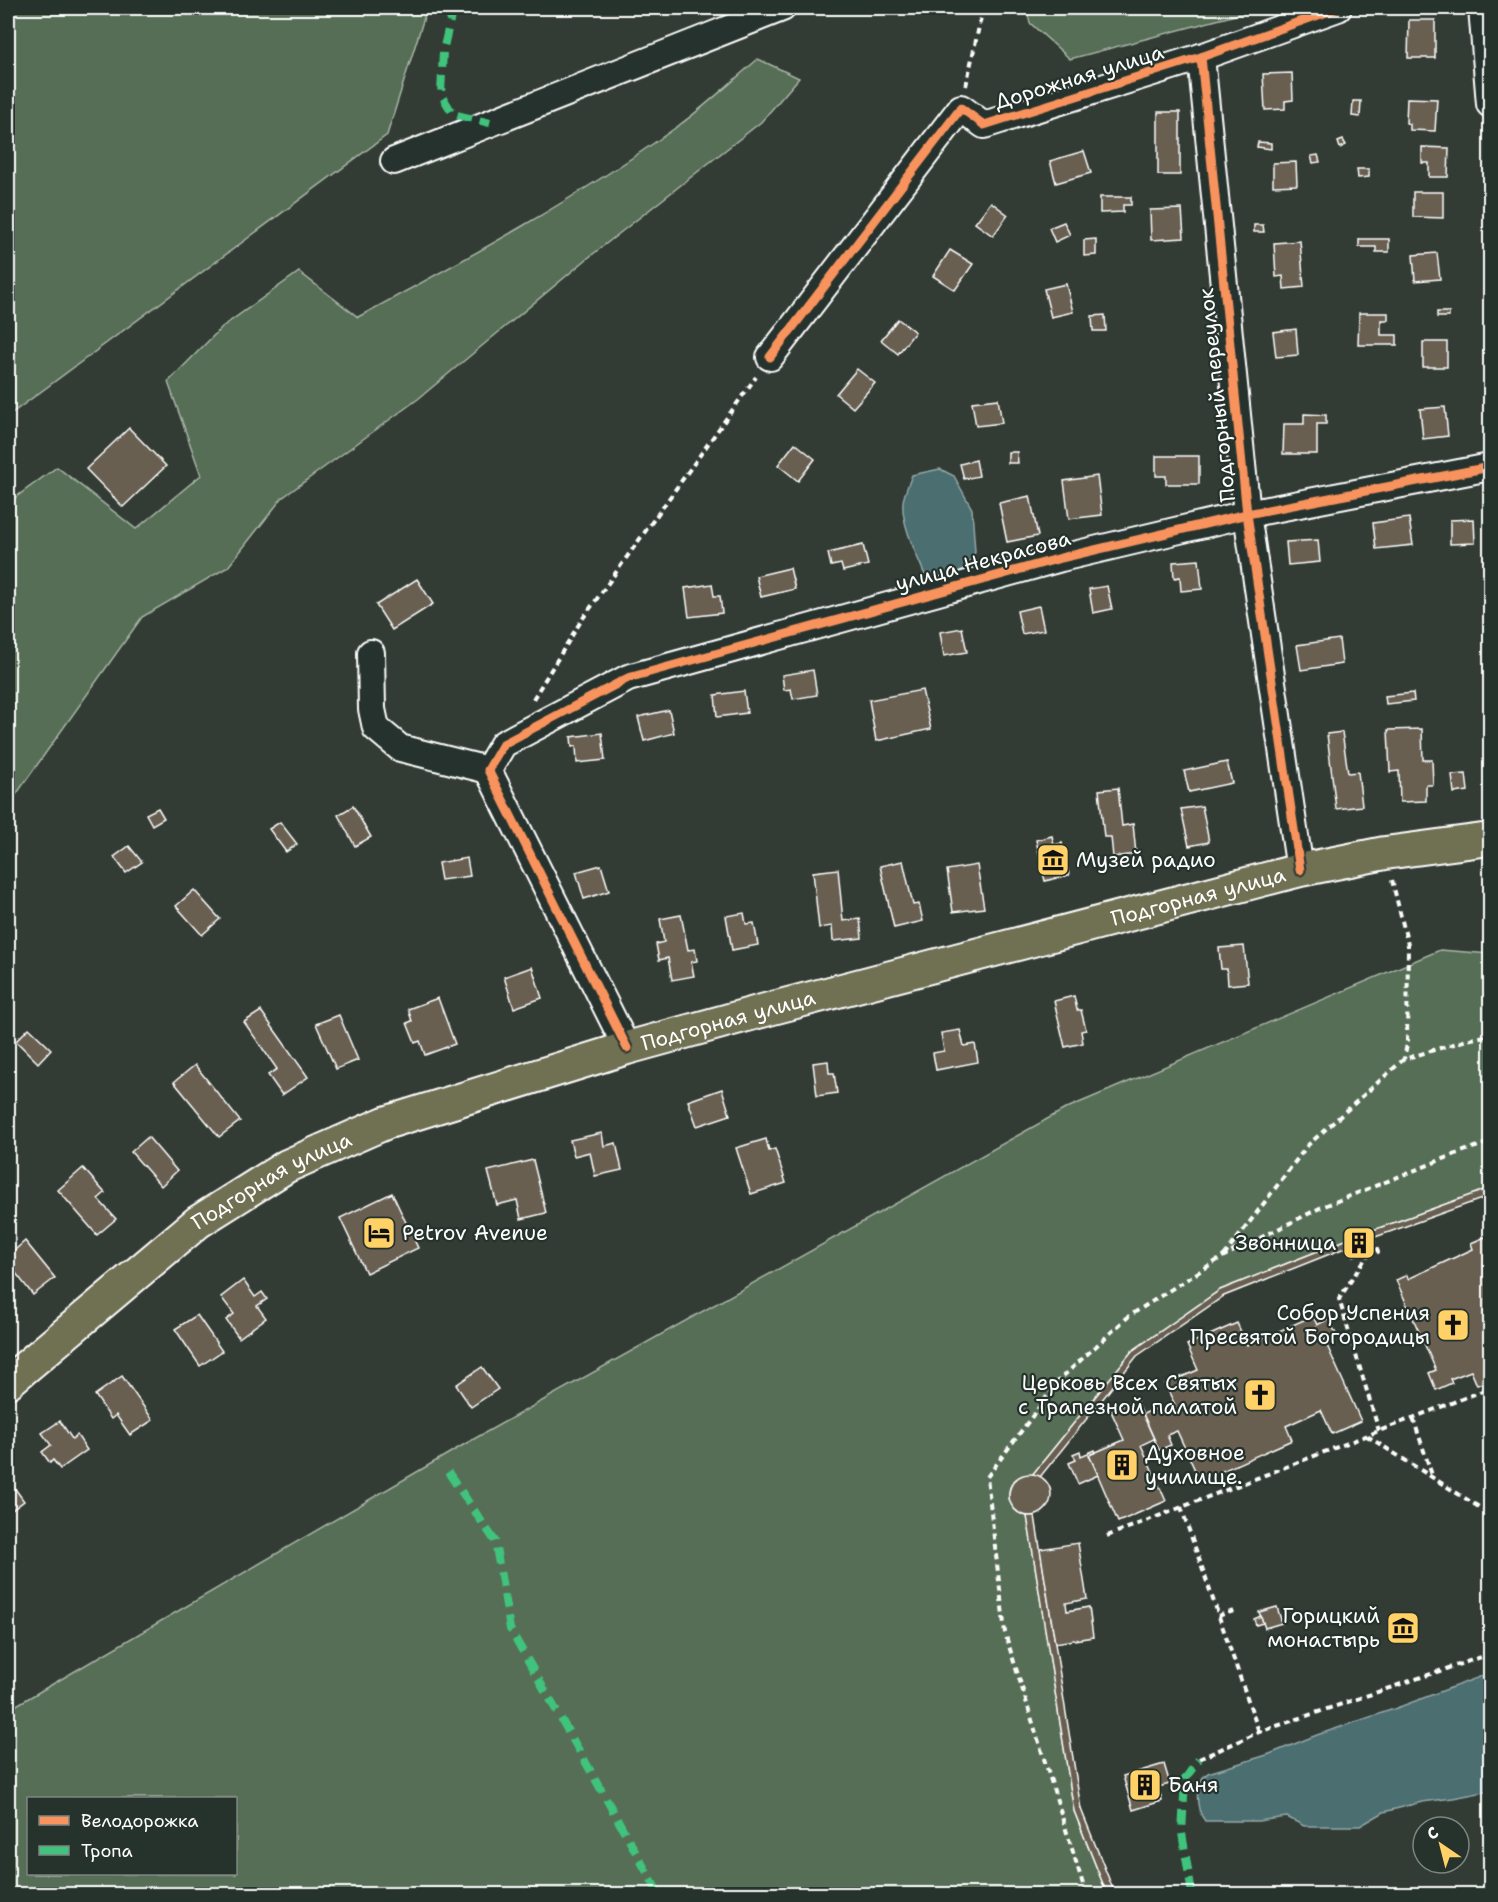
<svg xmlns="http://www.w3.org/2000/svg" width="1498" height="1902" font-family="'Shantell Sans',sans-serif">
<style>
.green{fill:#566e54;stroke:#aab6aa;stroke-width:1.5;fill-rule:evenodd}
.water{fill:#4b6e71;stroke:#93a8aa;stroke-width:1.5}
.building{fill:#685f51;stroke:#fff;stroke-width:1.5}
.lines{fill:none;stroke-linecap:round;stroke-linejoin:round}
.minor-casing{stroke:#fff;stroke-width:30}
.major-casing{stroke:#fff;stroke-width:36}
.path{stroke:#fff;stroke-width:4;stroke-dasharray:6 4.5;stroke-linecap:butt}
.minor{stroke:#26332d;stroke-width:26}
.major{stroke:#706f52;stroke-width:32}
.quiet{stroke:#40c37c;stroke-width:8;stroke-dasharray:15 8;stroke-linecap:butt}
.cycleway-casing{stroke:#26332d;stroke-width:13}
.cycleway{stroke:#f8935d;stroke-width:9}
.labels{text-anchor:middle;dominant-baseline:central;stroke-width:4.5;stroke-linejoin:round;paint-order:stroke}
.street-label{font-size:21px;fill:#fff;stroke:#26332d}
.poi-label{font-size:21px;fill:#fff;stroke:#26332d;text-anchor:start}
</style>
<rect width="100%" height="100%" fill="#333c34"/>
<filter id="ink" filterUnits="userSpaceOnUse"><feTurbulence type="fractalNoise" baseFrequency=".0167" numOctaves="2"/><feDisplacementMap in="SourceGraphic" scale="12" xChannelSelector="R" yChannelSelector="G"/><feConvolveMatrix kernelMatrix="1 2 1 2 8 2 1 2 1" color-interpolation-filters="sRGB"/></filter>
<g filter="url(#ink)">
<g class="green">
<path d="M8 8H427L387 135 8 416Z"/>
<path d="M1026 8H1262L1070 59 1030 23Z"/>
<path d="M758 59 799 78 761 122 588 258 418 399 282 498 228 567 142 617 8 806V503L57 467 136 529 201 475 168 382 222 327 299 272 358 317C468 258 577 199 678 126 706 106 732 81 758 59Z"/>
<path d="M1440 950 1490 954V1188L1348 1239 1220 1290 1132 1351 1032 1475C1005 1472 999 1509 1027 1516L1074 1811 1107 1894H8V1710L465 1444 1067 1108ZM28 1798H236V1874H28Z"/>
</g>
<g class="water">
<path d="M940 469 954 476 972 509 975 552 967 567 951 577 935 578 925 575C917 556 901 523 903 502 904 493 909 484 912 475Z"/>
<path d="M1490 1673V1791L1453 1798 1422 1802 1384 1812 1360 1826H1304L1287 1817 1258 1821H1205C1195 1808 1194 1782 1208 1773L1267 1755 1317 1735 1394 1709Z"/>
</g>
<g class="building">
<path d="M1409 20H1435V58H1408Z"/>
<path d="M1292 73 1293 100 1285 101V109L1265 110 1263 74Z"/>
<path d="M1407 98 1437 99 1435 131 1410 130V124L1406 123Z"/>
<path d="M1353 101H1361L1360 117 1352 116Z"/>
<rect x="1158" y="112" width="22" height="63"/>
<path d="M1343 140 1346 145 1340 148 1338 142Z"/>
<path d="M1258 142 1271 143V149L1257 147Z"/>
<path d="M1422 147 1449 148 1448 177H1429V163H1422Z"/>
<path d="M1084 151 1091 173 1056 183 1050 161Z"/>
<path d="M1318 155 1320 162 1313 163 1311 156Z"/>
<path d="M1296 162 1297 185 1273 186V163Z"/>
<path d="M1357 169H1369V177L1358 178Z"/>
<path d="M1413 192H1443V218L1413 217Z"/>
<path d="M1100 197H1131V205H1123V212L1100 213Z"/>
<path d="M991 202 1008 215 993 236 975 223Z"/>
<path d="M1182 209 1184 238 1151 240 1150 210Z"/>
<path d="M1064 222 1070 235 1055 242 1049 228Z"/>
<path d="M1254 225H1263L1264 232H1254Z"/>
<path d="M1096 239V255L1084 256V240Z"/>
<path d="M1359 239H1389V252H1376V247H1359Z"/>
<path d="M1300 241 1304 287 1284 289 1283 276 1276 277 1274 243Z"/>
<path d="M950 250 973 264 955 290 933 276Z"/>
<path d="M1437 253 1440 279 1415 281 1413 255Z"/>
<path d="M1066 284 1073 312 1051 317 1044 289Z"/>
<rect x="1437" y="312" width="12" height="5"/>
<path d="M1359 313H1388V320H1381V335H1397V345H1358Z"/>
<path d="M1105 315 1106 331H1093L1092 316Z"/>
<path d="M898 319 915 332 898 354 881 340Z"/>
<path d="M1296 329 1298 355 1276 357 1273 332Z"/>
<rect x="1423" y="342" width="24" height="25"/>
<path d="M857 369 875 383 853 408 836 394Z"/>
<path d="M998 399 1002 423 976 426 972 402Z"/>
<path d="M1445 407 1448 436 1423 439 1420 409Z"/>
<path d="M1304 414 1326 415V424H1317V454H1283L1284 424H1304Z"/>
<path d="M129 428 166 466 123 507 86 469Z"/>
<path d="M795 443 815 459 798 481 778 465Z"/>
<path d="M1008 452H1017L1018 463H1008Z"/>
<path d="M1156 456H1199V484H1166V476H1156Z"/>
<path d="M976 460 979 476 964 479 960 464Z"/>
<path d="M1097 476 1102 515 1069 519 1064 481Z"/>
<path d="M1030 496 1038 536 1007 542 999 503Z"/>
<path d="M1409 518 1413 545 1376 549 1373 523Z"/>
<path d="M1474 519 1475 543 1450 544V520Z"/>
<path d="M1318 540 1320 562 1288 565 1286 542Z"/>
<path d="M863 545 868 565 843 571 841 564 831 566 828 553Z"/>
<path d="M1199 560 1202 589 1181 591 1180 577 1174 578 1173 562Z"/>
<path d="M790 568 795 589 761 597 756 576Z"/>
<path d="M417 579 433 604 392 630 376 605Z"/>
<path d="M712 584 714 596H720L722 613 689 617 685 588Z"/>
<path d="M1107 586 1112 609 1093 613 1089 589Z"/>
<path d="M1039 606 1044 630 1022 634 1017 611Z"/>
<path d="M962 628 967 652 944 656 940 632Z"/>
<path d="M1339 639 1342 664 1301 670 1297 645Z"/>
<path d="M813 670 817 695 793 699 791 689 784 690 782 675Z"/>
<path d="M922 690 931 729 876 741 869 700Z"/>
<path d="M744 691 747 713 717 717 715 695Z"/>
<path d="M1413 693 1414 701 1386 704 1385 696Z"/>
<path d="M669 710 674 733 644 741 638 717Z"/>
<path d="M1422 729 1423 760H1432L1433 785H1426V801L1400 802 1399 771 1390 772 1388 730Z"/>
<path d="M1342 732 1348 773 1358 772 1362 806 1336 809 1327 734Z"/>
<path d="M602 733 605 760 577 763 576 746 572 747 571 737Z"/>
<path d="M1227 762 1232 783 1189 792 1184 771Z"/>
<path d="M1466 774 1468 791 1454 793 1452 775Z"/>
<path d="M1118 788 1122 826 1133 824 1136 854 1113 857 1111 837H1104L1099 790Z"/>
<path d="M353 806 371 837 355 846 338 815Z"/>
<path d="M1202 806 1209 842 1189 846 1181 809Z"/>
<path d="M158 808 164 818 152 825 146 814Z"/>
<path d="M280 822 297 844 286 852 269 829Z"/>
<path d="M1052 836 1054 845 1062 843 1069 875 1045 881 1036 840Z"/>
<path d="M129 846 142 862 126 873 114 857Z"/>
<path d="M467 858 470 876 441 880 438 863Z"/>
<path d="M903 861 913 905 919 904 923 921 894 928 880 866Z"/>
<path d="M601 865 609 891 584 899 576 872Z"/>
<path d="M977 865 984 908 953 912 947 870Z"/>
<path d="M838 869 843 921 860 919 862 938 833 941 832 926 819 928 813 872Z"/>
<path d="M194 890 220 919 202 935 176 906Z"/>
<path d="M744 913 746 924 754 923 758 945 732 950 726 916Z"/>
<path d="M681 915 688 950 695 949 697 961 691 962 694 976 672 980 668 958 659 960 656 944 664 942 660 919Z"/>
<path d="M1244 946 1248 983 1228 985 1227 969H1221L1219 948Z"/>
<path d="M532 967 542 998 514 1008 504 977Z"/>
<path d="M1074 996 1077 1010H1081L1086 1030 1081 1031 1083 1043 1065 1047 1054 1001Z"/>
<path d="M438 998 455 1044 425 1055 420 1041 415 1043 407 1023 412 1021 408 1009Z"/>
<path d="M261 1011 308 1077 282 1095 268 1075 277 1069 244 1022Z"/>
<path d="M339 1015 358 1060 336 1069 316 1024Z"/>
<path d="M29 1028 51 1049 38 1063 16 1041Z"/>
<path d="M960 1030 964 1046 975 1044 978 1062 936 1070 933 1053 944 1051 941 1033Z"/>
<path d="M828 1061 829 1073H834L837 1093 817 1096 813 1063Z"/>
<path d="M195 1065 240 1121 219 1137 174 1082Z"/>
<path d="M722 1089 730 1115 697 1126 688 1101Z"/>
<path d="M602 1133 604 1146 616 1143 622 1170 595 1176 590 1152 574 1156 570 1140Z"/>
<path d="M148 1137 177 1171 161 1186 131 1152Z"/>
<path d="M766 1139 769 1151 775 1149 786 1183 751 1194 736 1148Z"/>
<path d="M533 1160 546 1213 521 1219 517 1200 497 1205 488 1171Z"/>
<path d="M83 1168 105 1193 98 1199 116 1219 97 1235 58 1190Z"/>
<path d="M1490 1188V1196L1367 1240 1365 1233Z"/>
<path d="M392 1193 418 1248 366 1273 340 1218Z"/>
<path d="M1365 1233 1371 1249 1354 1256 1348 1239Z"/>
<path d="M1490 1235V1380L1477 1385 1471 1371 1450 1379 1452 1383 1436 1390 1429 1373 1436 1370 1396 1280 1407 1275 1408 1279 1473 1249 1471 1243Z"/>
<path d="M1348 1239 1350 1246 1224 1296 1137 1356 1040 1477 1032 1475 1132 1351 1220 1290Z"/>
<path d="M25 1241 55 1278 33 1295 8 1263V1256Z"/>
<path d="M243 1280 255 1297 262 1292 267 1299 257 1306 266 1318 239 1338 226 1320 234 1314 221 1297Z"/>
<path d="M197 1315 222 1351 200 1366 175 1329Z"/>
<path d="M1313 1316 1317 1325 1329 1319 1336 1334 1324 1339 1361 1421 1332 1434 1321 1410 1286 1426 1292 1440 1200 1481 1177 1431 1167 1435 1171 1445 1159 1450 1143 1414 1158 1408 1160 1412 1175 1405 1165 1384 1198 1370 1187 1345 1237 1323 1247 1345Z"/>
<path d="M482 1367 498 1389 471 1407 456 1385Z"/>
<path d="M122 1376 153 1420 130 1435 116 1415 111 1419 95 1395Z"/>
<path d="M1136 1399 1154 1439 1141 1445 1166 1501 1118 1522 1089 1455 1124 1440 1111 1411Z"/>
<path d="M60 1421 72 1439 77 1435 87 1450 60 1469 53 1460 50 1463 42 1452 51 1445 42 1433Z"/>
<path d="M1095 1450 1096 1452 1089 1455 1098 1475 1078 1484 1069 1463 1076 1460 1073 1454 1080 1451 1081 1456Z"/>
<circle cx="1030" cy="1495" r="21"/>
<path d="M8 1479 24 1501 8 1513Z"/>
<path d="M1027 1516H1035L1081 1809 1115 1894H1107L1074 1811Z"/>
<path d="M1078 1543 1087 1599 1066 1603 1067 1611 1089 1607 1093 1637 1055 1643 1040 1549Z"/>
<path d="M1277 1607 1282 1623 1265 1628 1259 1612Z"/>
<path d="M1261 1616 1263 1623 1256 1625 1254 1619Z"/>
<path d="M1164 1764 1170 1784 1158 1787 1162 1801 1133 1810 1123 1776Z"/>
</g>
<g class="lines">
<g class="minor-casing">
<g id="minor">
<path d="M1482 8 1490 104"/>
<path d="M1201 57 1247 514 1300 870"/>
<path d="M394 161 782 8"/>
<path d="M770 357 961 108 984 125 1201 57 1338 8"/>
<path d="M371 653 372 709 376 728 400 748 488 770"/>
<path d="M627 1048 488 770 503 744 628 678 1061 558 1247 514 1490 467"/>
</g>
</g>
<g class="major-casing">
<g id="major">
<path id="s1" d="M8 1382 198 1222 287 1166 385 1123 627 1048 769 1009 1300 870 1385 853 1490 839"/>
</g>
</g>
<g class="path">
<path d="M966 86 983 8"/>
<path d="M533 699 581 621 756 377"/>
<path d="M1392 880 1408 945 1407 1044 1404 1059"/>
<path d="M1366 1251 1367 1256 1339 1299 1379 1431"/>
<path d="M1224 1256 1307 1146 1404 1059 1467 1040 1490 1035"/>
<path d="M1367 1256 1378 1252 1372 1238"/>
<path d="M1413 1418 1432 1475"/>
<path d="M1367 1436 1490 1514"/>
<path d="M1181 1507 1259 1732"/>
<path d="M1107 1536 1490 1388"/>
<path d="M1218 1616 1237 1610"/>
<path d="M1199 1759 1259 1732 1490 1654"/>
<path d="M1086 1894 1005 1633 987 1477 1060 1379 1129 1316 1224 1256 1322 1207 1461 1152 1490 1142"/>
</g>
<use href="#minor" class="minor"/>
<use href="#major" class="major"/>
<g class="quiet">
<path d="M453 8 443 51 441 94 453 114 490 123"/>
<path d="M448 1472 495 1541 510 1629 594 1777 659 1894"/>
<path d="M1192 1894 1182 1833 1185 1779 1199 1759"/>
</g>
<g class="cycleway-casing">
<g id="cycleway">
<path d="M1201 57 1247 514 1300 870"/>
<path d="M770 357 961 108 984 125 1201 57 1338 8"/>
<path d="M627 1048 488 770 503 744 628 678 1061 558 1247 514 1490 467"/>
</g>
</g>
<use href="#cycleway" class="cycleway"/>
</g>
</g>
<defs>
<g id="museum-square" transform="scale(1.725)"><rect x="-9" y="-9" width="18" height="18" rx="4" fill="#ffd166" stroke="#26332d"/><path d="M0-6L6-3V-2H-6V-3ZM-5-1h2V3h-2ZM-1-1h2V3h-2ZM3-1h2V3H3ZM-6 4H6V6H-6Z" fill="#111"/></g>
<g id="hotel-square" transform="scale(1.725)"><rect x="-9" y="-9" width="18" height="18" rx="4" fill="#ffd166" stroke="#26332d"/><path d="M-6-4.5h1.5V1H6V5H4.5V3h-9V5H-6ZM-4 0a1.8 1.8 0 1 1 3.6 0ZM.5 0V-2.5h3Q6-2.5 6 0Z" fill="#111"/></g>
<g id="building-square" transform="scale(1.725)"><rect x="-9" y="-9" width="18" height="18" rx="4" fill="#ffd166" stroke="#26332d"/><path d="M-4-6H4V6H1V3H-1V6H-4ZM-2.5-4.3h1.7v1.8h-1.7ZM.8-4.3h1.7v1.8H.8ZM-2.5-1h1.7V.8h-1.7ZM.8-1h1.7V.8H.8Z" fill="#111"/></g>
<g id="church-square" transform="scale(1.725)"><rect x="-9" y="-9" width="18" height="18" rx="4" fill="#ffd166" stroke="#26332d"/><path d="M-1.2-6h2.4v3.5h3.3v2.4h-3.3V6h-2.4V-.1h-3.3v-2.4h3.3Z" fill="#111"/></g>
</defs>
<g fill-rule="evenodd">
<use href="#museum-square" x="1053" y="860"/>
<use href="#hotel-square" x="379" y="1233"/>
<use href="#building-square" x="1359" y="1243"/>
<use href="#church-square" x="1453" y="1325"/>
<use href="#church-square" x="1260" y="1395"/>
<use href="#building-square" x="1122" y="1465"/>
<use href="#museum-square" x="1403" y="1628"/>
<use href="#building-square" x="1145" y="1785"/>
</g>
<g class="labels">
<g class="street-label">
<text transform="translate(1079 77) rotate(-17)">Дорожная улица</text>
<text transform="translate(1217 395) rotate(-96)">Подгорный переулок</text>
<text transform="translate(983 561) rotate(-15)">улица Некрасова</text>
<text stroke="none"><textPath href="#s1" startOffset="1305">Подгорная улица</textPath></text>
<text stroke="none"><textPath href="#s1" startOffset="819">Подгорная улица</textPath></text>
<text stroke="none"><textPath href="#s1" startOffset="333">Подгорная улица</textPath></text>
</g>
<g class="poi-label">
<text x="1076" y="860">Музей радио</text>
<text x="402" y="1233">Petrov Avenue</text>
<text x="1336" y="1243" text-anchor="end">Звонница</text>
<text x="1430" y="1313" text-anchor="end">Собор Успения<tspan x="1430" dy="24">Пресвятой Богородицы</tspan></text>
<text x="1237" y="1383" text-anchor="end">Церковь Всех Святых<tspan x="1237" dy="24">с Трапезной палатой</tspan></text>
<text x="1145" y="1453">Духовное<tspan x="1145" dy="24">училище.</tspan></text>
<text x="1380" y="1616" text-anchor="end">Горицкий<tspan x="1380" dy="24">монастырь</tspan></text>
<text x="1168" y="1785">Баня</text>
</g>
</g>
<rect width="1498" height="1902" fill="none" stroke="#26332d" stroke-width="30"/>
<rect x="15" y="15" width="1468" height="1872" fill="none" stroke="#fff" stroke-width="2" filter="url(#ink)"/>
<rect x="27" y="1797" width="210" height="78" fill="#26332d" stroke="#7d8581" stroke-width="1.5"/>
<rect x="39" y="1816" width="30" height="9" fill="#f8935d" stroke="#7d8581" stroke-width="1.5"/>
<text x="81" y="1827" font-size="18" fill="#ffffff">Велодорожка</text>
<rect x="39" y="1846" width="30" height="9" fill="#40c37c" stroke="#7d8581" stroke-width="1.5"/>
<text x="81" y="1857" font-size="18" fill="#ffffff">Тропа</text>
<g transform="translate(1441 1845) rotate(325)"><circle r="28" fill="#26332d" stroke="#7d8581" stroke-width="1.5"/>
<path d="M0-4.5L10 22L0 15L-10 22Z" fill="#ffd166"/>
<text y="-9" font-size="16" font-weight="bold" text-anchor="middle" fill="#ffffff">С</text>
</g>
</svg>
